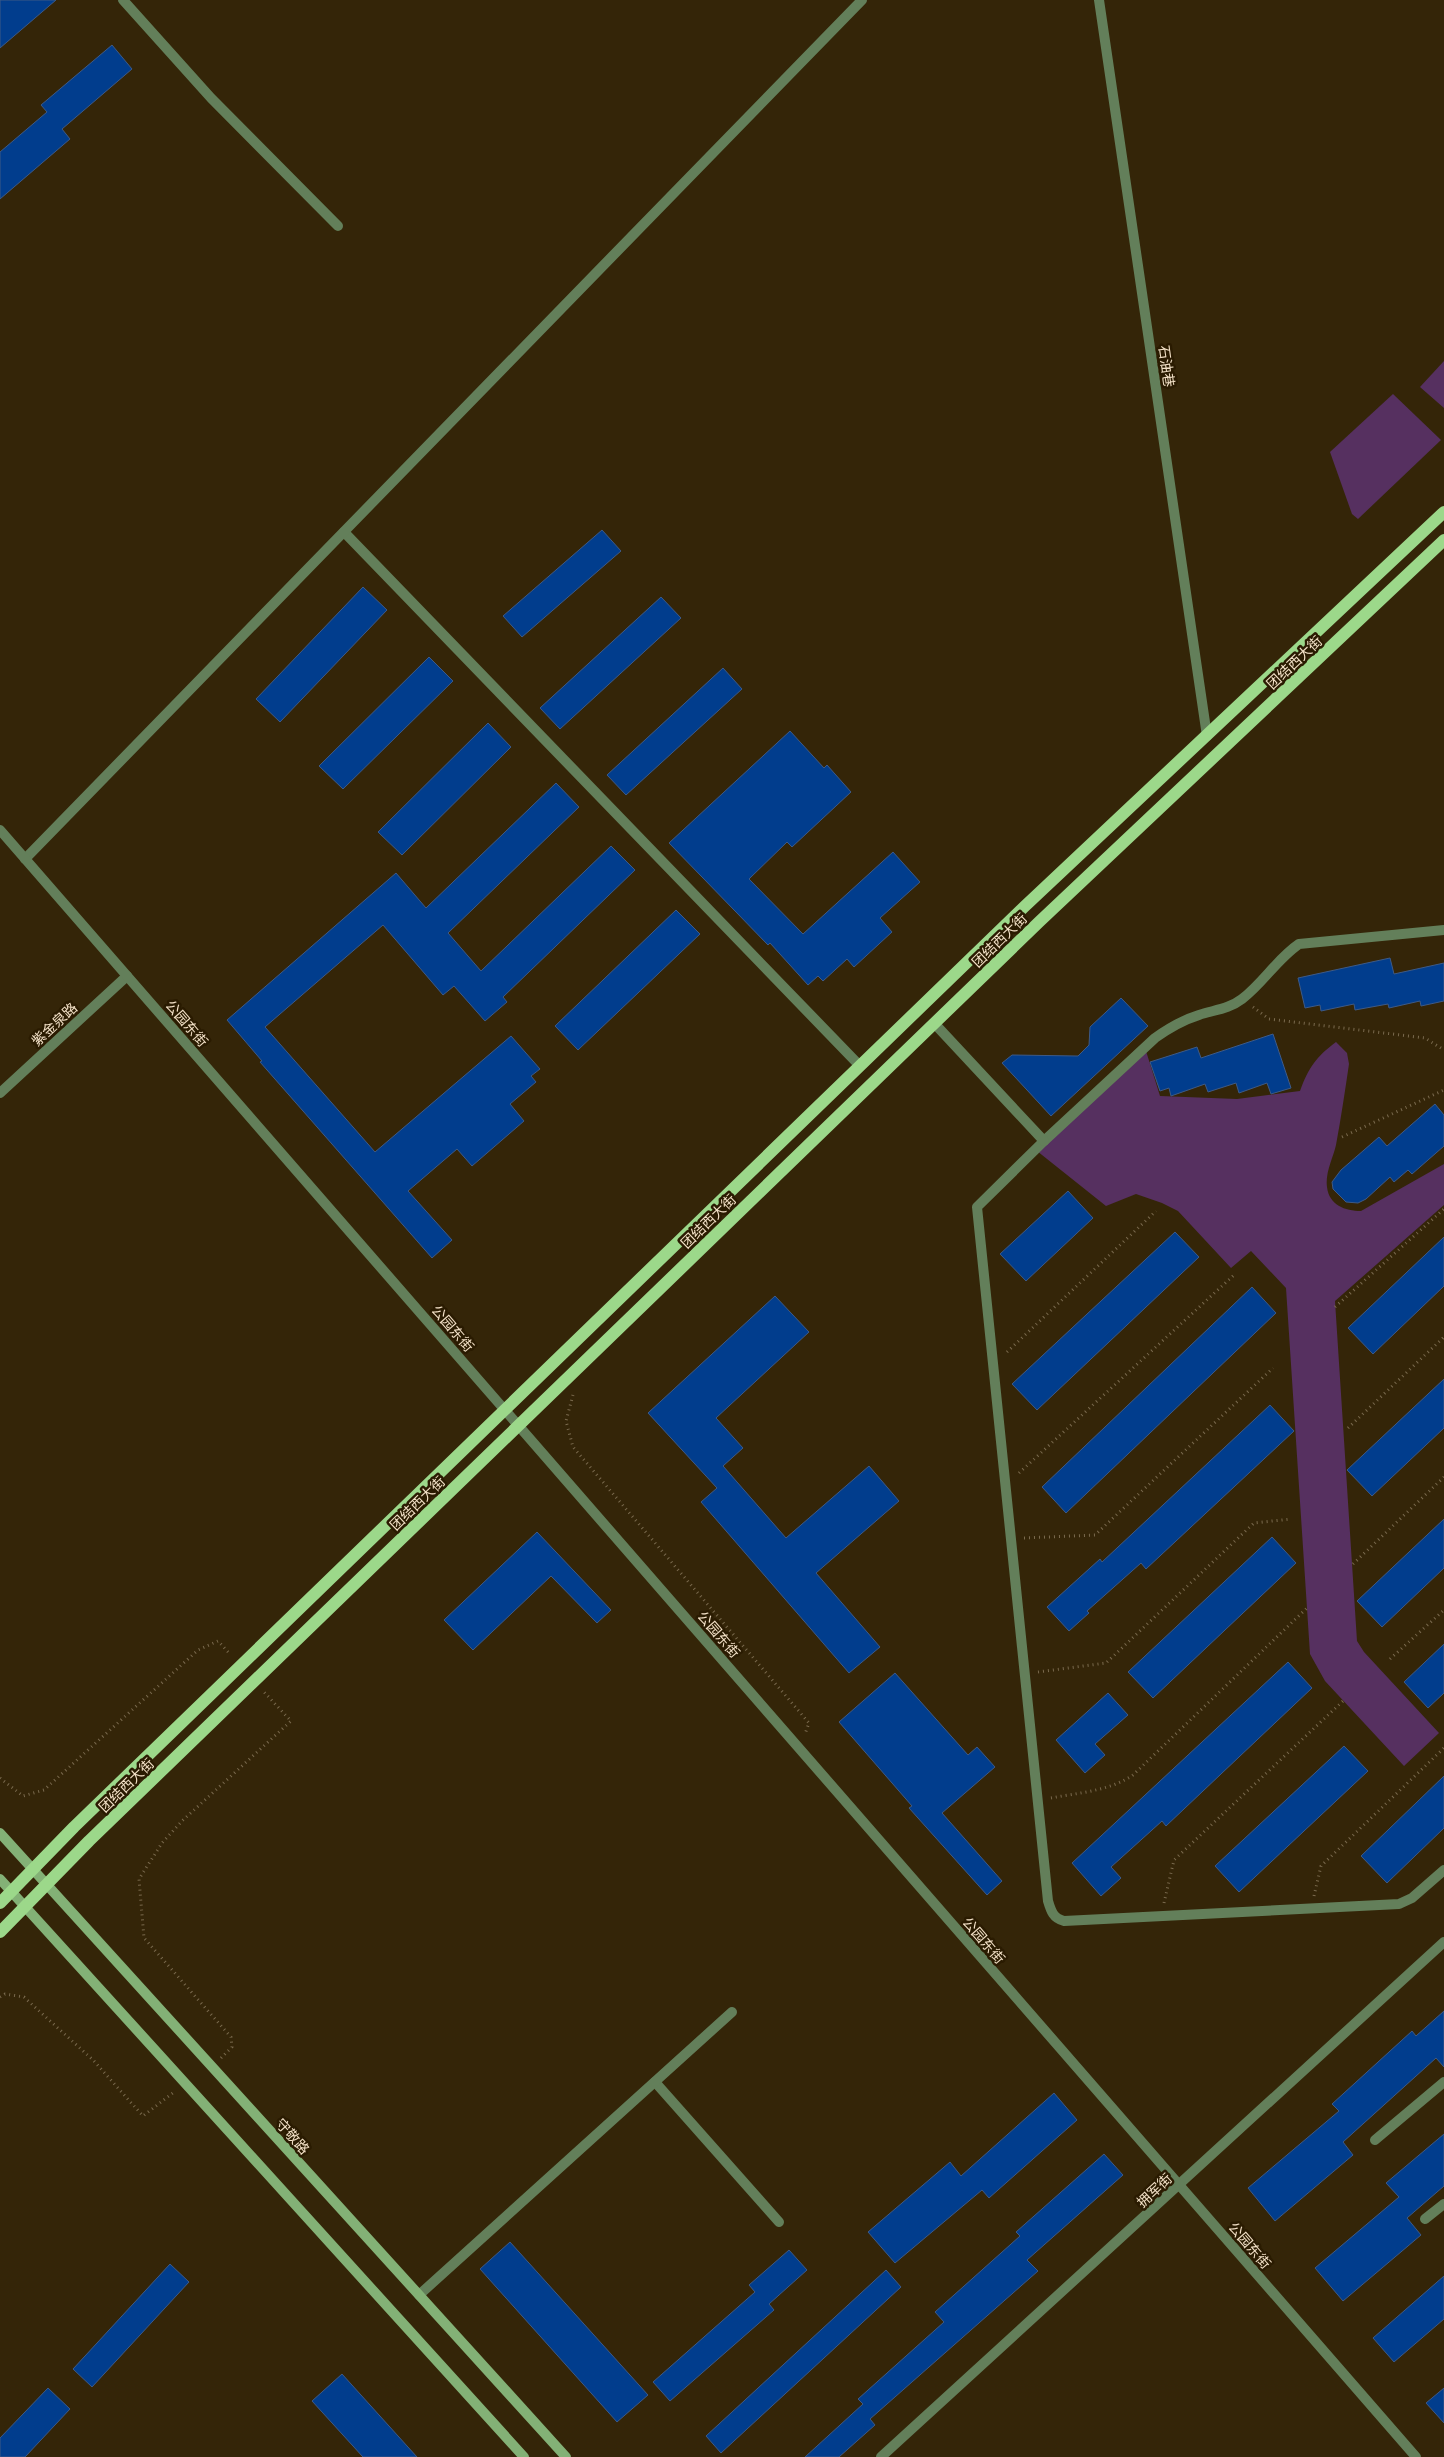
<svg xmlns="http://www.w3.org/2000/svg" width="1444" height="2457" font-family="'Open Sans','Noto Sans SC',sans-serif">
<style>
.green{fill:#563060}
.building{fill:#013d8d;stroke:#3e5a86}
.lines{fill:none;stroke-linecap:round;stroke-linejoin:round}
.path{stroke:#7a6a4e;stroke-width:3;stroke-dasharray:1 4;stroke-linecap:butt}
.service{stroke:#637f5a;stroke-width:10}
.minor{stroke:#637f5a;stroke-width:10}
.tertiary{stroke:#637f5a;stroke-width:10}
.secondary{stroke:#83b176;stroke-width:10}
.primary{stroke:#9cd88a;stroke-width:12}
.labels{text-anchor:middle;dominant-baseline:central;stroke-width:5;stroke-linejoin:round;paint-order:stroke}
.street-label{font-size:14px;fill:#f3e1c7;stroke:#2a1b01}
</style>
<rect width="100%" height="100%" fill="#342508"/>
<g class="green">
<path d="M1444 361V408L1420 387Z"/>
<path d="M1393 394 1441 440 1358 519 1352 514 1330 452Z"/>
<path d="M1336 1042 1347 1053 1349 1064C1345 1091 1341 1118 1336 1145 1333 1158 1325 1173 1327 1187 1329 1205 1345 1211 1361 1211L1444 1164V1205L1335 1301 1357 1641 1364 1652 1439 1733 1404 1766 1325 1681 1310 1654 1286 1288 1251 1251 1231 1268 1178 1211 1162 1203 1136 1194 1106 1206 1037 1151 1146 1051 1160 1096 1237 1099 1300 1091C1309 1067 1316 1057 1336 1042Z"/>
</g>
<g class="building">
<path d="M0 0H56L0 48Z"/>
<path d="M112 45 132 69 62 129 70 139 0 199V152L47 112 41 105Z"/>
<path d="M602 530 621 551 522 637 503 616Z"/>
<path d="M363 587 387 610 280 722 256 699Z"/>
<path d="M661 597 681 618 560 729 540 708Z"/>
<path d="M429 657 453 681 343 789 319 766Z"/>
<path d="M723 668 742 689 626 795 607 775Z"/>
<path d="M488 723 511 747 402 855 378 832Z"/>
<path d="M790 731 824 768 827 765 851 792 792 847 787 842 749 879 803 934 893 852 920 882 880 918 892 932 854 967 847 959 823 981 818 976 808 985 770 943 768 945 669 843Z"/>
<path d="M556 783 579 807 448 933 481 971 611 846 635 870 503 997 507 1002 485 1021 454 986 443 995 383 925 265 1027 375 1152 511 1036 540 1069 531 1076 536 1082 510 1104 524 1121 472 1166 457 1149 408 1191 452 1240 432 1258 260 1062 262 1061 227 1020 396 873 426 908Z"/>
<path d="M676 910 700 934 578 1050 555 1026Z"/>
<path d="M1390 958 1394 974 1444 963V1001L1421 1006 1420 1001 1389 1008 1388 1004 1355 1010 1354 1004 1321 1011 1320 1005 1305 1008 1298 978Z"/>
<path d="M1121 998 1148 1026 1051 1116 1002 1063 1012 1055 1078 1056 1089 1045 1090 1027Z"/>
<path d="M1273 1034 1291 1088 1271 1094 1267 1083 1239 1093 1236 1083 1208 1092 1205 1084 1171 1096 1169 1088 1160 1091 1150 1062 1197 1047 1201 1058Z"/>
<path d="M1435 1104 1444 1115V1146L1412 1174 1408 1170 1394 1182 1390 1177 1366 1199 1358 1203 1346 1202 1333 1189 1332 1182 1341 1170 1379 1137 1387 1146Z"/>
<path d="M1068 1191 1093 1218 1026 1281 1000 1254Z"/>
<path d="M1175 1232 1199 1257 1037 1410 1012 1384Z"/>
<path d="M1444 1237V1286L1373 1354 1348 1328Z"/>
<path d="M1252 1287 1276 1313 1066 1513 1042 1487Z"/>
<path d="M775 1296 809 1332 716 1418 743 1448 723 1466 786 1538 869 1466 899 1501 816 1573 880 1647 849 1673 701 1502 717 1488 648 1413Z"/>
<path d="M1444 1379V1428L1372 1496 1347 1470Z"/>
<path d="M1270 1405 1294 1431 1146 1569 1141 1563 1087 1611 1089 1613 1069 1631 1047 1607 1100 1559 1102 1562Z"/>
<path d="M1444 1519V1568L1382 1627 1357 1601Z"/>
<path d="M537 1532 611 1610 597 1623 551 1576 473 1650 444 1620Z"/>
<path d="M1272 1537 1296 1563 1153 1698 1128 1672Z"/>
<path d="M1444 1644V1693L1428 1708 1404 1682Z"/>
<path d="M1288 1662 1312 1688 1166 1826 1162 1821 1111 1867 1121 1878 1101 1896 1072 1863Z"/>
<path d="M895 1673 968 1755 977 1747 995 1767 942 1813 1002 1881 987 1895 909 1808 912 1806 839 1722Z"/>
<path d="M1108 1693 1128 1715 1095 1744 1105 1755 1085 1773 1056 1740Z"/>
<path d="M1344 1746 1368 1771 1239 1892 1215 1866Z"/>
<path d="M1444 1776V1828L1387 1883 1361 1856Z"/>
<path d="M1444 2011V2067L1436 2058 1343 2142 1353 2155 1275 2221 1248 2188 1339 2111 1332 2104 1412 2031 1416 2036Z"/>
<path d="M1054 2093 1077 2120 989 2198 982 2190 895 2263 868 2232 950 2162 961 2176Z"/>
<path d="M1444 2134V2186L1407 2218 1421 2235 1343 2301 1315 2268 1399 2197 1386 2183Z"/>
<path d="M1104 2154 1123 2175 1027 2260 1038 2271 870 2419 875 2425 839 2457H805L863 2404 858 2399 944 2322 935 2312 1020 2236 1016 2232Z"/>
<path d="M510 2242 648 2395 617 2422 480 2269Z"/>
<path d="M789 2250 807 2270 769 2304 774 2310 670 2401 653 2382 755 2292 749 2285Z"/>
<path d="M170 2264 189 2282 92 2387 73 2369Z"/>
<path d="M886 2270 901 2287 721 2453 706 2436Z"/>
<path d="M1444 2276V2319L1394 2362 1373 2338Z"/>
<path d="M342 2374 417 2457H363L312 2401Z"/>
<path d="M48 2388 70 2409 25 2457H0V2438Z"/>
<path d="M1444 2388V2423L1426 2403Z"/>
</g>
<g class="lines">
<g class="path">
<path d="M1253 1007 1269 1019 1425 1038 1444 1050"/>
<path d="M1342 1137 1444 1090"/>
<path d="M1335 1307 1444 1209"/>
<path d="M1007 1352 1156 1211"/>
<path d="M573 1395 566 1421 573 1447 809 1723 805 1734"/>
<path d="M1348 1428 1444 1337"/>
<path d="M1019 1473 1234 1275"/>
<path d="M1024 1538 1095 1535 1273 1368"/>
<path d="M1353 1564 1444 1477"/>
<path d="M1390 1659 1444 1610"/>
<path d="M1038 1672 1106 1663 1254 1523 1291 1519"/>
<path d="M0 1778 23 1796 44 1790 198 1650 218 1641 230 1654"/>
<path d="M1051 1798C1077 1793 1110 1791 1133 1775L1307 1608"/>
<path d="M1314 1896 1321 1866 1444 1748"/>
<path d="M1164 1903 1174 1860 1343 1701"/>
<path d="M0 1997 5 1994 24 1997 37 2009 93 2060 143 2116 174 2092"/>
<path d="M221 2058 232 2047 231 2037 144 1938 139 1879 162 1843 182 1821 291 1721 264 1692"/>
</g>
<g class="service">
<path d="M1444 930 1299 944C1277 959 1263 983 1242 999 1229 1009 1214 1010 1199 1015 1183 1020 1169 1028 1155 1038L1044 1141 977 1207 1048 1901C1051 1911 1053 1918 1064 1921L1399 1904 1412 1898 1444 1870"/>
<path d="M934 1023 1044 1141"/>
<path d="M655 2082 779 2222"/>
<path d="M1375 2140 1444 2082"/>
<path d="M1425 2219 1444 2204"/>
<path d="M419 2295 732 2012"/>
</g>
<g class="minor">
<path d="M123 0 211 98 338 226"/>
<path d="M1099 0 1207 736"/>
<path d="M344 532 860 1066"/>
<path d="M25 859 862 0"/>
<path d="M0 1093 127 976"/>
<path d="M881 2457 1444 1942"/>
</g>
<path class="tertiary" d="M0 830 1416 2457"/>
<g class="secondary">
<path d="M0 1833 566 2457"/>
<path d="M0 1879 524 2457"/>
</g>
<g class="primary">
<path d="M0 1903 74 1827 1024 907 1444 512"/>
<path d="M0 1932 89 1841 1039 922 1444 540"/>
</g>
</g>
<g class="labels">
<g class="street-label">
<text transform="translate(1167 366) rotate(82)">石油巷</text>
<text transform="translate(1294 662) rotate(-43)">团结西大街</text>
<text transform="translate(999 940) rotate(-44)">团结西大街</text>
<text transform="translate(187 1023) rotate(49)">公园东街</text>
<text transform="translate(54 1024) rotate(-43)">紫金泉路</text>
<text transform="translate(708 1221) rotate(-44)">团结西大街</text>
<text transform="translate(453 1328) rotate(49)">公园东街</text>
<text transform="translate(417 1503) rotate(-44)">团结西大街</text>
<text transform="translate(719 1634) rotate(49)">公园东街</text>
<text transform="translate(126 1785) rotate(-44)">团结西大街</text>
<text transform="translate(984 1940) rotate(49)">公园东街</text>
<text transform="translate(293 2136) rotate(48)">守敬路</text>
<text transform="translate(1154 2190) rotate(-43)">拥军街</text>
<text transform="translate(1250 2245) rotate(49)">公园东街</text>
</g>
</g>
</svg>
